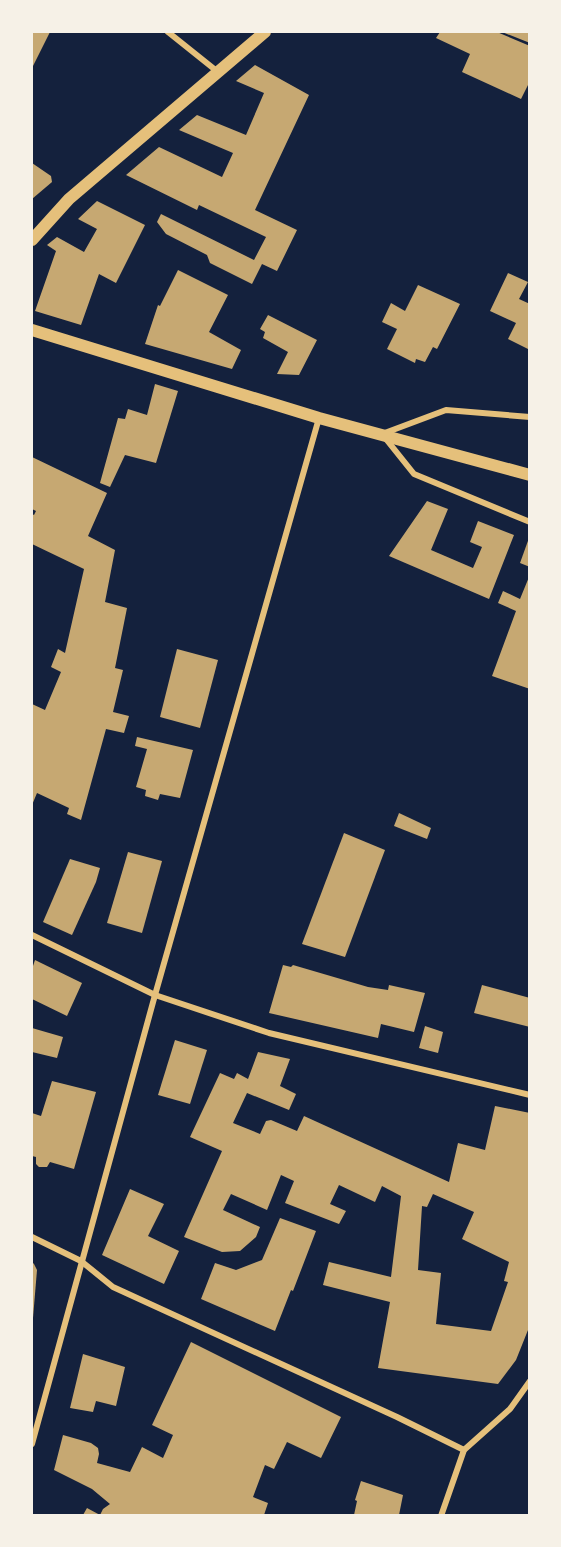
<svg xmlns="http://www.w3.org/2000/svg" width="561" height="1547" font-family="'Work Sans',sans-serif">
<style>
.building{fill:#c6a872;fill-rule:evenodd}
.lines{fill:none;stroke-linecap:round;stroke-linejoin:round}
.minor{stroke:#e5c07b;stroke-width:6}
.secondary{stroke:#e5c07b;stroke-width:12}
</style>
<rect width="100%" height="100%" fill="#14213d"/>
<g class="building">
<path d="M32 32H50L32 68Z"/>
<path d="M440 32H497L530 46V81L521 99 462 72 470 54 436 38Z"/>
<path d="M502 32H530V43Z"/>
<path d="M255 65 309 95 255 210 297 230 277 271 262 264 252 284 210 263 207 255 166 234 157 222 161 214 254 260 266 237 199 205 197 210 126 175 159 147 222 177 233 153 179 130 197 115 246 135 264 93 236 81Z"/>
<path d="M32 163 51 176 52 182 32 199Z"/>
<path d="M97 201 145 225 116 283 99 274 81 325 35 311 56 251 47 245 57 237 84 252 97 229 78 219Z"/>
<path d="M178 270 228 295 209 332 241 350 232 369 145 344 158 305 160 306Z"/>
<path d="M508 273 528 282 519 299 530 304V350L508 339 516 323 490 311Z"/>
<path d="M418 285 460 304 437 349 433 347 425 362 416 359 415 363 387 349 397 329 382 322 391 303 405 311Z"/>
<path d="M268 315 317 340 299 375 277 374 288 352 263 338 265 332 260 329Z"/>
<path d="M155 384 178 391 156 463 125 455 110 487 100 483 118 418 125 419 128 409 147 415Z"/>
<path d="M32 457 107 493 88 536 115 550 105 602 127 608 115 668 123 670 113 712 129 716 124 733 106 729 81 820 67 814 69 808 37 793 32 805V704L45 710 61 672 51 667 58 649 65 653 84 569 32 544V514L34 515 36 511 32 509Z"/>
<path d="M427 501 448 509 431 550 473 568 482 547 470 542 478 521 514 535 489 599 389 556Z"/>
<path d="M529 538H530V567L520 563Z"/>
<path d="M529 577H530V689L492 676 516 611 498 603 503 591 520 599Z"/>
<path d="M177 649 218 660 200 728 160 717Z"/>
<path d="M137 737 193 750 180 798 160 794 158 800 145 796 146 790 136 787 147 749 135 746Z"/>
<path d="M399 813 431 828 427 839 394 826Z"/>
<path d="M344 833 385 850 345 957 302 944Z"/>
<path d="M128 852 162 861 142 933 107 923Z"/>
<path d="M70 859 100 868 96 882 72 935 43 922Z"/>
<path d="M35 960 82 983 67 1016 32 999V969Z"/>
<path d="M283 965 291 967 293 965 368 987 388 990 389 985 425 993 414 1032 381 1024 378 1038 269 1013Z"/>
<path d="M482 985 530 998V1027L474 1013Z"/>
<path d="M425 1026 443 1032 438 1053 419 1048Z"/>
<path d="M32 1028 63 1037 57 1058 32 1052Z"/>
<path d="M175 1040 207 1050 190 1104 158 1095Z"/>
<path d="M258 1052 290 1059 280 1086 296 1094 289 1110 247 1093 233 1123 260 1134 266 1121 271 1120 297 1131 304 1116 449 1182 458 1143 485 1150 495 1106 530 1113V1325L516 1360 498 1384 378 1368 390 1302 323 1285 329 1262 391 1277 401 1196 382 1186 375 1202 339 1185 330 1204 346 1211 339 1224 285 1203 294 1181 281 1175 267 1210 231 1194 223 1210 260 1227 256 1237 240 1251 222 1252 184 1237 222 1151 190 1137 220 1073 234 1079 237 1073 248 1079ZM433 1194 474 1212 462 1239 509 1262 504 1281 508 1282 491 1331 436 1324 441 1273 418 1270 422 1206 427 1207Z"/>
<path d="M52 1081 96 1092 74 1169 50 1162 47 1167H39L36 1164V1157L32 1156V1113L41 1116Z"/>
<path d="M130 1189 164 1204 148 1236 179 1251 164 1284 102 1255Z"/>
<path d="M280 1218 316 1231 293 1291 291 1290 275 1331 201 1299 215 1263 236 1270 262 1260Z"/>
<path d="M32 1262 34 1264 37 1270 33 1318Z"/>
<path d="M191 1342 341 1417 321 1458 287 1442 274 1469 265 1465 253 1497 268 1503 264 1515H83L87 1508 100 1515 103 1509 110 1504 92 1489 54 1470 63 1435 91 1443 98 1448 99 1454 97 1463 130 1472 142 1447 163 1458 173 1435 152 1425Z"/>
<path d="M83 1354 125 1367 116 1406 96 1401 93 1412 70 1408Z"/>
<path d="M361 1481 403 1495 399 1515H354L357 1501 355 1500Z"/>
</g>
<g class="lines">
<g class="minor">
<path d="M168 32 218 72"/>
<path d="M530 417 446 410 382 434 414 474 530 522"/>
<path d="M32 935 155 995 269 1033 530 1095"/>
<path d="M32 1237 81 1261 113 1287 397 1417 464 1450"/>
<path d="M32 1444 155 995 319 418"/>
<path d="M441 1516 464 1450 510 1409 530 1381"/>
</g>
<g class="secondary">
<path d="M32 240 69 199 265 32"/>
<path d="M32 330 319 418 530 475"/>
</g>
</g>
<rect width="561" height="1547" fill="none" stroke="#f6f1e7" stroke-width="66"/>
</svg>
